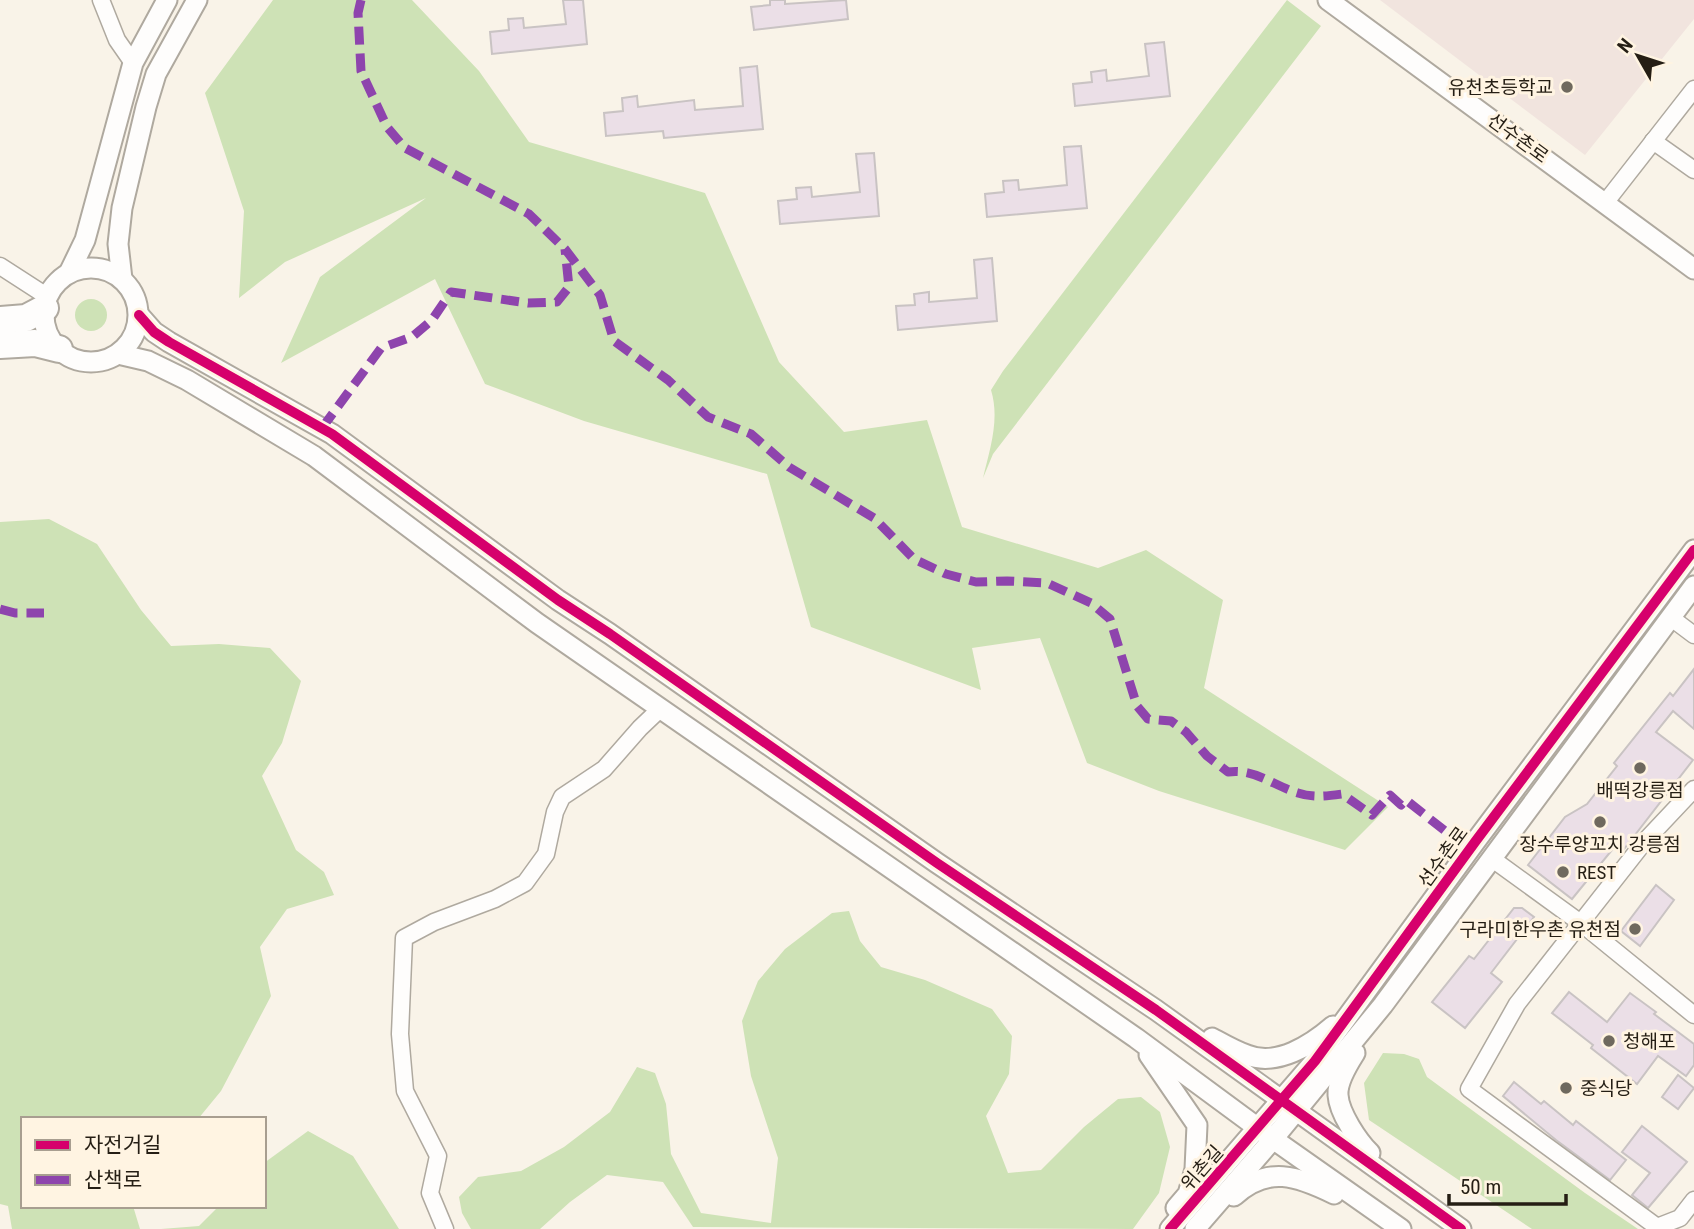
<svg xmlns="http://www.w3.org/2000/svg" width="1694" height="1229" font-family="'Roboto Condensed','Noto Sans KR',sans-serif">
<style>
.education{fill:#f1e4de}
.green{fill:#cee2b6}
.building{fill:#ebdfe7;stroke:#c9c3c3;stroke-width:2}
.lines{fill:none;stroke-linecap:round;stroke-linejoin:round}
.minor-casing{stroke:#afa99f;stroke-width:19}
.tertiary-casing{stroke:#afa99f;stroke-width:23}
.trunk-casing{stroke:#afa99f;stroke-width:30}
.minor{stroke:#fefdfc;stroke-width:16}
.tertiary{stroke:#fefdfc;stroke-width:19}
.trunk{stroke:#fefdfc;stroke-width:26}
.quiet{stroke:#8e44ad;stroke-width:9;stroke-dasharray:18 9;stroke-linecap:butt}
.cycleway-casing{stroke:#fff4e2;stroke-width:15}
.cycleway{stroke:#d6006c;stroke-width:10}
.poi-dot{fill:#6f695e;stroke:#fff4e2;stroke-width:2.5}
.labels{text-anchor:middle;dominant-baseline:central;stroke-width:6;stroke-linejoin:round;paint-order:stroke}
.poi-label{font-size:19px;fill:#251e14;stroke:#fff4e2;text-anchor:start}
.street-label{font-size:19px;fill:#251e14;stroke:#fff4e2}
</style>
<rect width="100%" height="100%" fill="#f9f3e8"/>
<path class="education" d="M1380 0H1694V19L1585 155Z"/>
<g class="green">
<path d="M273 0H412L479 71 529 142 705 193 779 362 844 432 927 420 962 527 1098 568 1146 550 1223 600 1204 688 1388 807 1345 850 1159 791 1087 763 1040 638 972 648 981 690 811 627 767 474 584 421 485 384 435 279 281 363 320 277 426 198 285 262 239 298 244 211 205 93Z"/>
<path d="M1287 0 1321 26 993 454 983 478C990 449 1000 419 991 390L1003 371Z"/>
<circle cx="91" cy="315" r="16"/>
<path d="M49 519 97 544 141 610 171 646 219 644 270 648 301 681 282 743 262 776 296 850 324 872 334 895 287 909 260 947 271 996 221 1091 198 1119H23V1206H133L140 1229H12L8 1206 0 1204V522Z"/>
<path d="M849 911 860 941 881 967 925 980 992 1009 1012 1036 1009 1074 986 1116 1008 1173 1041 1170 1084 1127 1118 1099 1141 1097 1160 1112 1170 1147 1159 1193 1133 1229 693 1227 663 1182 607 1175 570 1202 540 1229H471L462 1213 459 1197 478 1177 521 1171 564 1147 610 1112 637 1067 655 1073 666 1104 671 1154 701 1213 771 1223 778 1158 751 1076 742 1021 758 981 785 949 832 913Z"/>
<path d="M1383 1053 1404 1054 1419 1059 1427 1077 1585 1193 1638 1229H1532L1369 1120 1364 1083Z"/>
<path d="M308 1131 353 1156 399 1229H161L199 1226 219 1206H264V1163Z"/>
</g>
<g class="building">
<path d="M563 0H583L587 44 492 54 490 32 509 30 508 19 523 18 524 28 566 24Z"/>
<path d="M770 0H785V4L846 0 848 19 754 30 751 7 770 5Z"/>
<path d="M1164 42 1170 96 1075 106 1073 84 1092 82 1091 72 1106 70 1107 81 1149 76 1145 44Z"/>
<path d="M757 66 763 129 664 138 663 131 606 136 604 113 623 111 622 98 637 96 638 107 694 100 695 110 743 106 740 68Z"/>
<path d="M1081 146 1087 208 987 217 985 194 1004 192 1003 181 1018 180 1019 190 1067 185 1064 147Z"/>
<path d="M874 153 879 216 780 224 778 201 797 199 796 188 811 187 812 197 860 192 856 154Z"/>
<path d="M992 258 997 321 898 330 896 306 915 305 914 294 929 292V302L977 298 974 260Z"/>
<path d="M1694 669V729L1673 711 1656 732 1693 760 1621 853 1616 845 1572 899 1528 865 1565 817 1587 804 1617 766 1614 763 1670 693 1673 696Z"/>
<path d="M1656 885 1674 900 1640 946 1621 931Z"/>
<path d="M1514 908H1522L1534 917 1491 973 1502 982 1465 1028 1432 1002 1469 956 1474 959Z"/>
<path d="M1569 992 1607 1022 1630 993 1656 1012 1654 1014 1694 1044V1065L1686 1076 1658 1056 1637 1084 1591 1048 1593 1045 1552 1013Z"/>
<path d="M1678 1075 1694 1088 1678 1109 1662 1097Z"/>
<path d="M1514 1082 1541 1104 1544 1101 1573 1125 1576 1121 1626 1160 1610 1180 1556 1140 1503 1096Z"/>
<path d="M1642 1126 1687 1162 1648 1208 1632 1195 1650 1173 1622 1152Z"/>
</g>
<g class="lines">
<g class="minor-casing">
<g id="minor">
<path d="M101 0 117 40 133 63"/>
<path d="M1653 141 1694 170"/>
<path d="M1605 203 1694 89"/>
<path d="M0 266 48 297"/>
<path d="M1670 617 1694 635"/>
<path d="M1694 789 1645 841 1517 1004 1469 1089 1657 1227 1680 1218 1694 1200"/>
<path d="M1491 858 1582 924 1694 1015"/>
<path d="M445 1229 430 1193 438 1156 405 1091 400 1034 404 938 434 922 495 899 525 883 546 854 555 812 562 797 604 769 640 728 660 709"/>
</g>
</g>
<g class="tertiary-casing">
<g id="tertiary">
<path d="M1328 0 1694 269"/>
<circle cx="91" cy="315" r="47"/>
<path d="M69 273 85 240 133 63 167 0"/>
<path d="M122 279 118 244 122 208 146 107 156 74 197 0"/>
<path d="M139 315 154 332 169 342 332 434 558 600 610 634 937 863 1156 1010 1461 1229"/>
<path d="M118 354 148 361 187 380 314 456 537 623 1136 1038 1273 1139 1401 1229"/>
<path d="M1212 1038C1223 1044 1235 1051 1247 1055 1277 1067 1311 1045 1333 1026"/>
<path d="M1355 1053C1348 1064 1337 1081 1338 1095 1339 1113 1358 1141 1370 1153"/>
<path d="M1149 1055 1197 1125 1195 1169 1188 1194 1176 1208"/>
<path d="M1234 1196C1268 1165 1297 1176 1334 1194"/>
<path d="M1170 1229 1315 1061 1475 842 1694 550"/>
<path d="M1195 1229 1273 1139 1383 1005 1694 586"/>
</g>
</g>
<g class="trunk-casing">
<g id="trunk">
<path d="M0 320 26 318 45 308"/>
<path d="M0 345 35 343 59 349"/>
</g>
</g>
<use href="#minor" class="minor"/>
<use href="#tertiary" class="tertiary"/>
<use href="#trunk" class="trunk"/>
<g class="quiet">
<path d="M361 0 358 13 361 71 387 127 405 148 529 214 565 249 600 295 614 341 668 380 708 417 751 434 789 467 874 518 914 559 946 574 976 582 1007 581 1047 583 1091 603 1110 619 1137 706 1148 719 1171 721 1186 732 1207 756 1228 772C1254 768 1274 786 1298 793 1313 798 1327 796 1342 794L1372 815 1390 795 1401 805 1406 800 1454 838"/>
<path d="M322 428 381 348 412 337 432 320 451 292 528 303 557 302 569 287 565 249"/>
<path d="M0 609 15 613H44"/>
</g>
<g class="cycleway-casing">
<g id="cycleway">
<path d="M139 315 154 332 169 342 332 434 558 600 610 634 937 863 1156 1010 1461 1229"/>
<path d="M1170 1229 1315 1061 1475 842 1694 550"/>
</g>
</g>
<use href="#cycleway" class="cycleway"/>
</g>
<g class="poi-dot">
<circle cx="1567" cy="87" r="7"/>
<circle cx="1640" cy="768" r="7"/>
<circle cx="1600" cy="822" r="7"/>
<circle cx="1563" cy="872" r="7"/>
<circle cx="1635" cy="929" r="7"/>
<circle cx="1609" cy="1041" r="7"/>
<circle cx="1566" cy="1088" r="7"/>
</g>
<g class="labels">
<g class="poi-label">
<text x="1553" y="87" text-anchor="end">유천초등학교</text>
<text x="1640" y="790" text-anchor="middle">배떡강릉점</text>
<text x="1600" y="844" text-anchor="middle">장수루양꼬치 강릉점</text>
<text x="1577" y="872">REST</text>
<text x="1621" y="929" text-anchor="end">구라미한우촌 유천점</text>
<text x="1623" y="1041">청해포</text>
<text x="1580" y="1088">중식당</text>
</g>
<g class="street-label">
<text transform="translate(1518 138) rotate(36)">선수촌로</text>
<text transform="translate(1443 857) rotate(-54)">선수촌로</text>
<text transform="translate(1202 1168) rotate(-49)">위촌길</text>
</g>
</g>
<rect x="21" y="1117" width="245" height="91" fill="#fff4e2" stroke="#a89e90" stroke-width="2"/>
<rect x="35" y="1140" width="35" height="10" fill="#d6006c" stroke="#a89e90" stroke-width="2"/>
<text x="84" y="1152" font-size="21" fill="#251e14">자전거길</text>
<rect x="35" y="1175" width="35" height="10" fill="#8e44ad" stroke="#a89e90" stroke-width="2"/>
<text x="84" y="1187" font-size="21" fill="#251e14">산책로</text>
<g transform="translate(1638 56) rotate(309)" stroke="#fff4e2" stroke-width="5" paint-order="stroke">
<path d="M0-5L12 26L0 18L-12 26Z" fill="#251e14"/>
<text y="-10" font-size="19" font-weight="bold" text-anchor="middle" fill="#251e14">N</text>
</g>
<path d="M1449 1194v10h117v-10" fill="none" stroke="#251e14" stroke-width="3.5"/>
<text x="1460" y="1194" font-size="21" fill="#251e14" stroke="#fff4e2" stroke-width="5" paint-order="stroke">50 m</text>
</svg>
